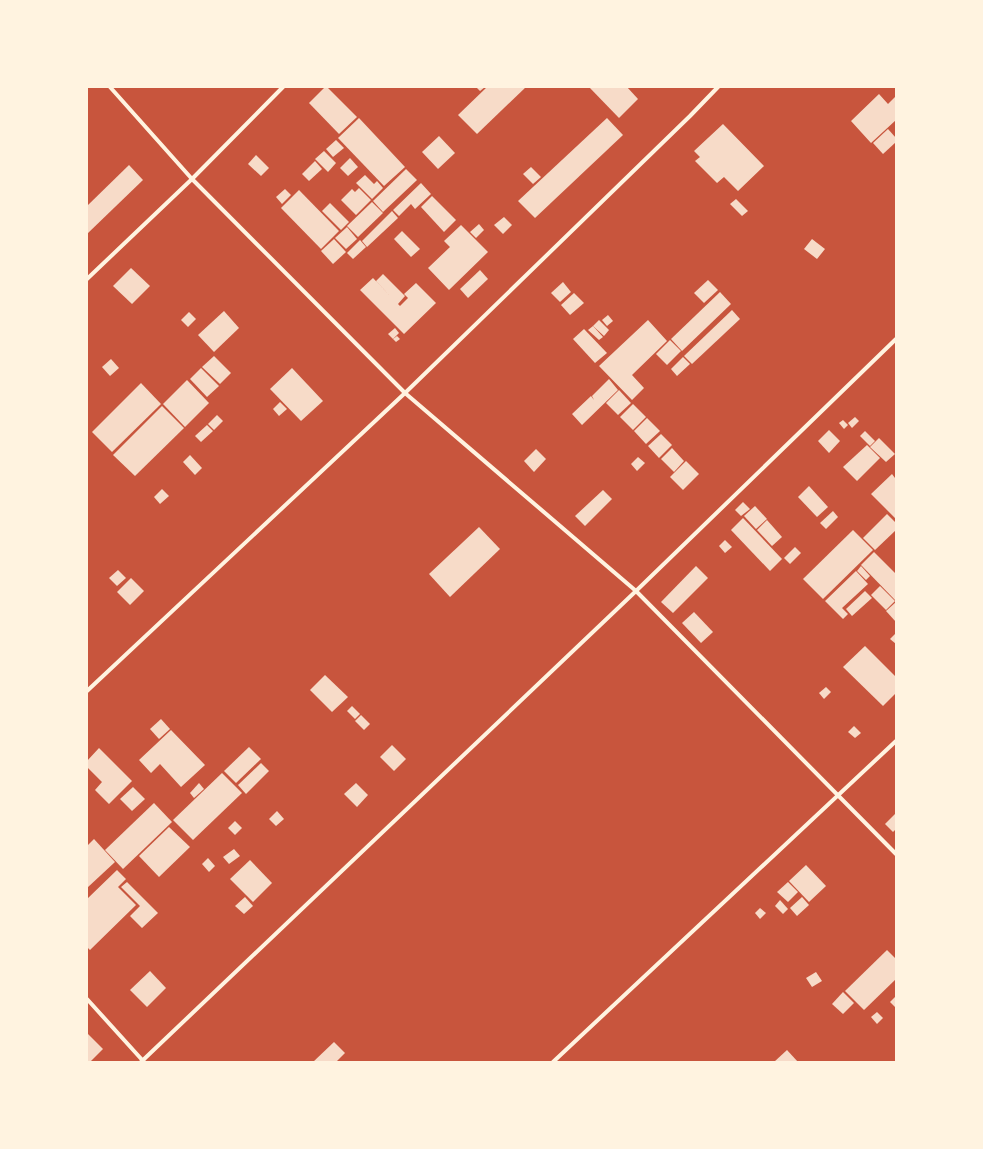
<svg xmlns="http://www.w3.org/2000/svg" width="983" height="1149" font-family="Raleway,sans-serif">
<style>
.building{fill:#f7dbc8}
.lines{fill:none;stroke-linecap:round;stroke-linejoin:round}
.minor{stroke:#fff3e0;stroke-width:4}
</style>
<rect width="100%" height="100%" fill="#c8553d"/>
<g class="building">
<path d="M325 87H327L357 117 339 134 309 103Z"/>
<path d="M476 87H485L480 91Z"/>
<path d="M487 87H526L477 134 458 115Z"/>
<path d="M589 87H627L638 99 619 118Z"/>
<path d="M879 94 888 104 896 96V120L871 143 851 121Z"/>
<path d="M359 118 405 167 384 186 338 138Z"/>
<path d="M607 118 623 135 535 218 518 201Z"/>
<path d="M723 124 764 166 738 191 724 177 717 183 695 161 700 157 694 151Z"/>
<path d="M888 129 896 138V142L883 154 873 143Z"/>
<path d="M439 136 455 153 438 169 422 152Z"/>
<path d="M336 140 344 148 333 157 326 149Z"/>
<path d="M324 151 336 163 328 172 315 159Z"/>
<path d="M256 155 269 168 261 176 248 164Z"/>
<path d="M350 158 358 167 348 176 340 168Z"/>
<path d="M315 161 322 169 309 181 302 174Z"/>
<path d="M129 165 143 180 87 234V206Z"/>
<path d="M531 167 541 177 533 184 523 174Z"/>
<path d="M406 169 417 180 383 212 373 201Z"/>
<path d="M365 175 374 184 377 181 383 188 372 199 356 183Z"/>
<path d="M421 183 431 194 415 209 411 204 399 216 393 210Z"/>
<path d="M359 188 371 200 356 215 341 200 352 189 355 192Z"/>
<path d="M285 189 291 195 282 204 276 197Z"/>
<path d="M299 190 339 231 321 249 281 208Z"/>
<path d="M432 196 456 220 444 232 421 207Z"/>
<path d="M736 199 748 211 742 216 730 204Z"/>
<path d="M372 202 383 213 358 237 347 226Z"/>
<path d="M330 203 349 222 341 230 322 211Z"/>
<path d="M392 211 398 218 367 247 362 241Z"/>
<path d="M504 217 512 225 503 234 494 225Z"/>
<path d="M479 224 484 230 476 238 470 232Z"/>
<path d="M461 225 488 252 449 290 428 268 450 247 444 241Z"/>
<path d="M347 227 357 239 346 249 335 238Z"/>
<path d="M402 231 420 249 411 257 394 239Z"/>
<path d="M334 239 346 252 333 264 321 251Z"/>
<path d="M812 239 825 249 817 259 804 249Z"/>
<path d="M360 240 366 247 353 259 347 253Z"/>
<path d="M131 268 150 286 132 304 113 286Z"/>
<path d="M480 270 488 279 468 298 460 289Z"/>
<path d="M383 274 405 296 398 304 400 306 408 298 404 294 416 283 436 303 404 334 360 290 373 278 395 301 376 281Z"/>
<path d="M708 280 718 290 704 303 694 293Z"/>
<path d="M563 282 571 292 560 302 551 293Z"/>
<path d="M720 292 731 304 682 351 671 339Z"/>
<path d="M574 293 584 303 570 315 561 305Z"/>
<path d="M732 310 740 319 692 364 684 356Z"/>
<path d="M224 311 239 328 214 352 198 335Z"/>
<path d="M189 312 196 319 188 327 181 320Z"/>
<path d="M608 315 613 321 607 326 602 320Z"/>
<path d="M599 320 609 330 604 336 593 326Z"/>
<path d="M648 320 667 341 632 375 644 388 632 400 599 366Z"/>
<path d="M593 326 603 337 599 340 588 330Z"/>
<path d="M395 328 399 333 393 339 388 334Z"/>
<path d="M584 329 607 353 595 363 573 339Z"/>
<path d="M397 336 400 339 396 342 393 339Z"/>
<path d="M670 340 681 351 667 365 656 354Z"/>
<path d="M214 356 231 373 220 384 202 367Z"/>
<path d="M683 357 690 364 677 376 671 369Z"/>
<path d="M111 359 119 368 110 376 102 367Z"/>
<path d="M201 368 219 386 207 397 190 379Z"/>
<path d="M292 368 323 401 301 421 270 389Z"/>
<path d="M609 379 618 390 582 425 572 414 591 396 594 400 592 396Z"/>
<path d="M187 380 209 403 185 427 163 404Z"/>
<path d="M141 383 161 404 112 452 92 432Z"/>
<path d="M619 390 631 403 618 415 606 403Z"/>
<path d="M280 402 287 409 279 416 273 409Z"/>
<path d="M633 404 646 417 633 430 620 417Z"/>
<path d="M162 406 184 428 135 476 113 455Z"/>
<path d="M217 415 223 421 214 430 208 424Z"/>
<path d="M855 417 859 421 852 428 848 423Z"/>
<path d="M647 418 660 431 646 444 634 431Z"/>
<path d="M843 420 848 425 844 429 839 423Z"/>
<path d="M207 425 213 431 201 442 195 436Z"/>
<path d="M829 430 840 441 829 453 818 441Z"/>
<path d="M865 431 875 441 870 446 860 436Z"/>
<path d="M661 434 672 445 659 458 648 446Z"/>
<path d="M879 438 895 454 886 462 870 447Z"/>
<path d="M867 445 880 458 857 481 843 467Z"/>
<path d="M672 448 684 461 674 472 661 459Z"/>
<path d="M536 449 546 459 534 472 524 461Z"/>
<path d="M190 455 202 468 195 475 183 462Z"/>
<path d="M638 457 645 463 637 471 631 464Z"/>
<path d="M686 461 699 474 683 490 670 477Z"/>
<path d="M892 474 895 478H896V519L871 494Z"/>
<path d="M809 486 828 507 817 517 798 497Z"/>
<path d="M162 489 169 496 160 504 154 497Z"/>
<path d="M603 490 612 499 585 526 575 516Z"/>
<path d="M743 502 750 509 741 516 735 510Z"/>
<path d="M755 506 767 519 756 529 744 516Z"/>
<path d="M833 511 838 517 826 529 820 523Z"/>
<path d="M887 514 896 523V530L875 550 863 538Z"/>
<path d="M743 518 782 559 770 571 731 530Z"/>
<path d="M767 520 782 537 772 546 757 530Z"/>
<path d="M479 527 500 549 450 597 429 574Z"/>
<path d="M853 530 873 550 823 599 803 579Z"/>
<path d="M725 540 732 547 725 553 719 546Z"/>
<path d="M795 547 801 553 790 564 784 558Z"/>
<path d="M874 552 896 574V601L861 565Z"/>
<path d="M696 566 708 578 673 613 661 602Z"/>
<path d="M861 566 870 576 866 580 857 571Z"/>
<path d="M118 570 126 578 117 586 109 578Z"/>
<path d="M856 571 868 584 842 608 848 614 843 619 825 601Z"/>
<path d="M131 578 144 591 130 605 117 592Z"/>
<path d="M880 586 895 601 886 610 871 595Z"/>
<path d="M865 591 872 598 852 616 846 609Z"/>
<path d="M896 602V622L886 611Z"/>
<path d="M694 612 713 632 701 643 682 623Z"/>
<path d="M896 633V644L890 639Z"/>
<path d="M865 646 896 677V693L883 706 843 667Z"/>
<path d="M325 675 348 697 332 712 310 690Z"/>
<path d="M826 687 831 692 824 699 819 693Z"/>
<path d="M352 706 360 714 355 719 347 711Z"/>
<path d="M361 715 370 724 364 730 355 721Z"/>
<path d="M161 719 170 729 159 739 150 729Z"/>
<path d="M854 726 861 733 855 738 848 732Z"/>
<path d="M171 730 205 765 181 787 160 764 151 773 139 760Z"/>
<path d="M392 745 406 759 394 771 380 757Z"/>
<path d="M249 747 261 759 236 783 224 771Z"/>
<path d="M99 748 132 781 109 804 95 790 102 782 87 767V761Z"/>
<path d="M261 763 269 771 246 794 238 785Z"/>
<path d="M222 773 242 793 193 840 173 820Z"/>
<path d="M199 783 204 789 194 798 190 793Z"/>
<path d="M356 783 368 795 357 807 344 794Z"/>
<path d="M133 787 145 799 132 811 120 799Z"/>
<path d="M154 803 172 822 123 869 105 850Z"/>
<path d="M277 811 284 819 276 826 269 819Z"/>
<path d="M895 814 896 815V829L893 832 885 824Z"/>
<path d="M235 821 242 828 235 835 228 828Z"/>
<path d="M169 827 190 847 159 877 139 856Z"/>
<path d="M94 839 115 862 87 888V846Z"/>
<path d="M234 849 240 856 229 864 223 857Z"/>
<path d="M208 858 215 866 209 872 202 864Z"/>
<path d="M250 860 272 883 253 902 230 879Z"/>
<path d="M806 865 826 886 809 902 789 881Z"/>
<path d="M117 870 126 879 118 887 136 905 90 950 87 947V899Z"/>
<path d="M127 882 158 913 142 928 130 916 140 906 121 887Z"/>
<path d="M788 882 798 892 788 902 777 892Z"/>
<path d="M245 897 253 906 244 914 235 906Z"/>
<path d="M802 897 809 905 797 916 790 908Z"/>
<path d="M780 900 788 909 783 914 775 906Z"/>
<path d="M760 908 766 913 760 919 755 913Z"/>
<path d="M887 950 896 959V979L864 1010 845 991Z"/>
<path d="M150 971 166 988 147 1007 130 990Z"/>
<path d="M816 972 822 981 812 987 806 978Z"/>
<path d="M843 992 854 1003 843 1014 832 1004Z"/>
<path d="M896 996V1006L895 1007 890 1002Z"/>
<path d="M877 1012 883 1018 877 1024 871 1017Z"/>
<path d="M87 1033 103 1049 90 1062H87Z"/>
<path d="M334 1042 345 1053 336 1062H313Z"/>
<path d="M787 1050 798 1062H774Z"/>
</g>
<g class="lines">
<g class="minor">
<path d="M110 87 192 179 405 393 636 591 896 854"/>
<path d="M87 279 192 179 283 87"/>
<path d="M87 691 405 393 690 116 718 87"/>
<path d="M87 999 144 1062"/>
<path d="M141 1062 636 591 896 339"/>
<path d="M553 1062 896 741"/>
</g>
</g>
<rect width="983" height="1149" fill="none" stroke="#fff3e0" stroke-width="176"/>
</svg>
